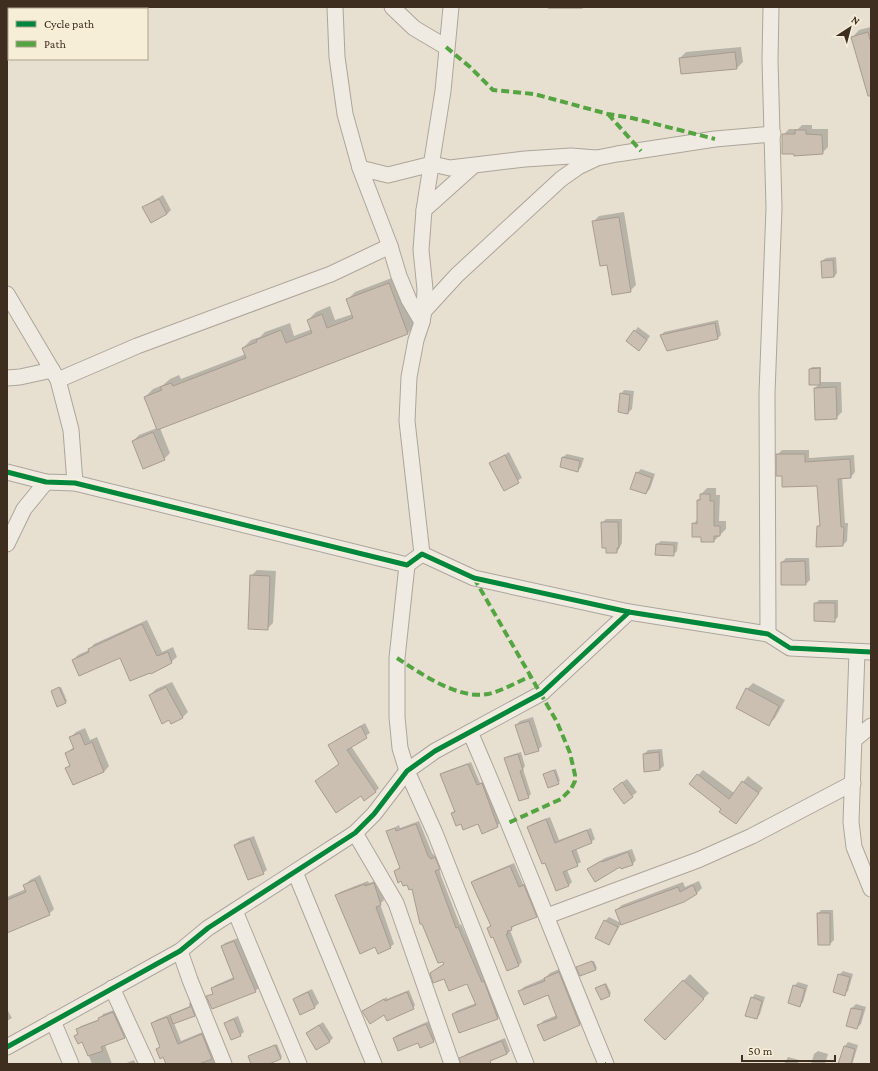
<svg xmlns="http://www.w3.org/2000/svg" width="878" height="1071" font-family="'Crimson Pro',serif">
<style>
.shadow{fill:#0003}
.building{fill:#cbbfb2;stroke:#a89c90}
.lines{fill:none;stroke-linecap:round;stroke-linejoin:round}
.minor-casing{stroke:#ada599;stroke-width:17}
.minor{stroke:#efebe3;stroke-width:15}
.quiet{stroke:#54a441;stroke-width:4;stroke-dasharray:8 4;stroke-linecap:butt}
.cycleway-casing{stroke:#f7eed8;stroke-width:8}
.cycleway{stroke:#00873e;stroke-width:5}
</style>
<rect width="100%" height="100%" fill="#e7e0d1"/>
<g class="shadow">
<path d="M548 7H584L582 9H548Z"/>
<path d="M871 27V100L852 38 859 30Z"/>
<path d="M741 47 743 62 737 68 680 58 686 52Z"/>
<path d="M802 125H812V129H828V147L822 153 783 135 789 129H798Z"/>
<path d="M163 195 171 210 167 214 143 207Z"/>
<path d="M624 212 636 285 630 291 593 222 599 216Z"/>
<path d="M836 257 837 273 834 277 822 261 826 258Z"/>
<path d="M397 276 416 325 408 333 160 428 170 453 164 459 133 441 139 435 157 428 145 397 153 389 163 385 170 379 179 375 181 379 246 354 243 348 251 340 260 337 265 332 290 323 294 336 312 329 308 320 316 312 330 306 335 320 353 314 347 300 355 292Z"/>
<path d="M718 320 721 335 718 338 661 335 664 332Z"/>
<path d="M638 327 650 336 643 346 635 331Z"/>
<path d="M812 367H821V382H841L842 412 836 418 815 388 819 384 810 369Z"/>
<path d="M624 390 634 391 632 409 628 413 621 394Z"/>
<path d="M782 450H809V458L854 455 855 472 851 477H842L845 523H848L847 541 843 545 818 527 821 524 818 485 783 475 777 455Z"/>
<path d="M509 452 522 478 504 489 491 463Z"/>
<path d="M567 454 584 458 581 467 578 471 563 457Z"/>
<path d="M641 469 655 474 650 489 646 493 637 473Z"/>
<path d="M707 488H716V495H720L719 521H726V529L714 541 702 536 693 524 698 519V500L701 498V494Z"/>
<path d="M606 519H622V543L617 552 602 523Z"/>
<path d="M661 541 678 542 677 551 673 555 657 544Z"/>
<path d="M786 558H809L810 580 806 584 782 562Z"/>
<path d="M257 570 276 571 273 623 267 629 251 576Z"/>
<path d="M819 600H838V617L834 621 815 604Z"/>
<path d="M147 620 162 652 173 647 177 657 165 667 130 679 121 656 73 660 78 655 89 650 94 644Z"/>
<path d="M172 682 188 712 182 718 150 695 156 689Z"/>
<path d="M753 683 785 700 775 718 769 724 747 689Z"/>
<path d="M61 687 67 701 65 703 52 691Z"/>
<path d="M533 717 542 746 538 750 516 725 520 721Z"/>
<path d="M365 723 370 733 351 746 379 788 375 792 361 795 316 781 340 764 329 745Z"/>
<path d="M85 728 90 740 97 737 109 766 104 772 73 784 67 768 70 764 66 753 74 747 70 738 76 732Z"/>
<path d="M662 749 664 766 660 769 645 771 644 754 648 750Z"/>
<path d="M521 752 525 766 523 769 531 794 528 797 505 758 508 756Z"/>
<path d="M471 762 480 783 485 781 501 823 483 832 479 823 452 813 455 810 441 774 444 772Z"/>
<path d="M556 769 560 781 549 787 546 773Z"/>
<path d="M703 770 734 793 748 776 763 788 735 823 698 775Z"/>
<path d="M627 779 637 792 625 802 618 785Z"/>
<path d="M550 817 559 840 591 828 595 839 591 842 576 848 581 862 567 870 572 882 569 885 528 827 532 824Z"/>
<path d="M419 821 432 853 435 856 438 854 442 865 439 868 441 876 460 925 461 924 501 1014 498 1018 460 1031 453 1015 456 1011 476 1003 467 982 431 973 445 963 412 888 395 871 401 866 387 832 399 825 400 828Z"/>
<path d="M254 836 267 870 263 873 235 845 239 841Z"/>
<path d="M632 849 636 860 633 864 588 869 605 858Z"/>
<path d="M514 863 523 884 528 882 540 912 536 916 515 925 510 930 522 962 519 965 488 928 492 924 472 882 476 879Z"/>
<path d="M40 875 54 909 49 914 7 932V897L26 889 25 885 30 880Z"/>
<path d="M378 880 384 900 380 904 394 944 390 947 376 946 336 896 340 892 368 881 369 883Z"/>
<path d="M699 881 702 888 697 893 683 901 621 924 609 944 605 921 609 917 621 923 616 910 622 905 683 882 685 887Z"/>
<path d="M821 910H833L834 940 830 944 818 914Z"/>
<path d="M238 938 259 988 255 991 208 997 214 992 212 988 216 985 234 977 222 946 225 943Z"/>
<path d="M594 961 597 968 595 970 579 966Z"/>
<path d="M564 967 584 1019 580 1024 558 1033 539 1026 543 1021 557 1015 548 994 520 991 524 987 545 978 550 973Z"/>
<path d="M843 971 853 974 848 991 844 994 839 975Z"/>
<path d="M690 974 709 993 665 1039 646 1020Z"/>
<path d="M798 982 808 985 803 1002 799 1006 794 986Z"/>
<path d="M606 983 611 993 609 995 598 987Z"/>
<path d="M312 989 319 1003 315 1007 300 1014 294 1000 298 996Z"/>
<path d="M409 990 415 1005 413 1008 384 1014 366 1009 387 997V999Z"/>
<path d="M755 994 765 997 760 1014 757 1018 752 998Z"/>
<path d="M193 1001 198 1011 194 1015 174 1023 181 1041 205 1031 218 1064H167L164 1056 157 1049 161 1046 152 1024 156 1020 190 1006Z"/>
<path d="M856 1004 866 1007 861 1024 857 1028 852 1008Z"/>
<path d="M7 1009 12 1018 7 1021Z"/>
<path d="M117 1009 128 1034 125 1038 105 1045 112 1064H92L83 1041 75 1036 78 1033 77 1030 81 1026 100 1019 103 1014Z"/>
<path d="M238 1016 244 1032 240 1035 226 1023 229 1020Z"/>
<path d="M429 1021 436 1038 433 1042 394 1038 397 1035Z"/>
<path d="M323 1022 333 1038 329 1042 307 1033Z"/>
<path d="M505 1038 510 1051 507 1054 482 1064H466L463 1057 466 1054Z"/>
<path d="M848 1042 858 1045 853 1062 852 1064 840 1063 845 1046Z"/>
<path d="M277 1044 282 1057 280 1058 266 1064H252L249 1056 250 1055Z"/>
<path d="M818 1051 828 1054 825 1064H811L814 1054Z"/>
<path d="M788 1057 799 1060 798 1064H784Z"/>
<path d="M134 1060 136 1064H124Z"/>
</g>
<g class="building">
<path d="M868 32 871 43V96H868L851 37Z"/>
<path d="M735 52 737 69 681 74 679 58Z"/>
<path d="M795 130H806V134L822 135 823 154 794 156V154H782V134H795Z"/>
<path d="M159 199 167 214 151 223 142 207Z"/>
<path d="M619 217 631 292 612 295 607 265 600 266 592 221Z"/>
<path d="M833 260 834 277 822 278 821 261Z"/>
<path d="M389 283 408 334 157 430 144 397 162 390 160 387 171 383 173 386 246 358 242 348 257 342 256 340 281 330 286 343 312 333 307 320 322 314 327 328 353 318 346 299Z"/>
<path d="M715 323 718 339 667 351 660 335Z"/>
<path d="M634 330 647 340 639 351 626 341Z"/>
<path d="M820 368V385H809V369Z"/>
<path d="M836 387 837 419 815 420 814 388Z"/>
<path d="M620 393 630 395 628 414 618 412Z"/>
<path d="M153 432 165 460 143 469 132 441Z"/>
<path d="M776 454H805V462L850 459 851 478 838 479 841 527H844L843 546 816 547 817 526H820L817 486 782 487V476H776Z"/>
<path d="M505 455 519 483 504 491 489 463Z"/>
<path d="M562 457 580 461 578 472 560 467Z"/>
<path d="M636 472 652 478 646 494 630 489Z"/>
<path d="M700 494H710V501H714V526H720V536H714V542H701V537H692V523L697 524V500H700Z"/>
<path d="M601 522H618L619 548H617V553H606V548H602Z"/>
<path d="M656 544 674 545V556L655 555Z"/>
<path d="M805 561 806 585H781V562Z"/>
<path d="M250 575 270 576 268 630 248 629Z"/>
<path d="M814 603H835V622L814 621Z"/>
<path d="M142 624 157 656 168 652 172 663 151 674 150 673 130 681 120 658 79 676 72 660 89 652 88 649Z"/>
<path d="M59 687 66 703 57 707 51 691Z"/>
<path d="M166 687 183 718 171 724 169 720 162 724 149 695Z"/>
<path d="M746 688 779 706 769 726 736 708Z"/>
<path d="M529 721 539 751 525 755 515 725Z"/>
<path d="M361 726 367 738 347 750 376 792 364 801 361 796 336 813 315 781 339 764 328 745Z"/>
<path d="M80 733 85 745 92 742 104 772 73 785 65 768 70 766 65 753 74 749 69 737Z"/>
<path d="M659 752 660 770 644 772 643 754Z"/>
<path d="M518 754 523 770 520 771 529 798 519 801 504 758Z"/>
<path d="M468 764 477 785 482 783 498 827 482 834 478 824 463 830 461 824 456 826 451 813 455 812 440 774Z"/>
<path d="M554 770 559 784 548 788 543 774Z"/>
<path d="M697 774 729 799 742 781 759 793 736 824 719 812 721 809 689 784Z"/>
<path d="M622 782 633 797 624 804 613 789Z"/>
<path d="M546 819 555 843 587 830 592 843 572 851 578 866 563 872 569 886 556 891 545 863 542 864 527 827Z"/>
<path d="M416 824 428 856 431 859 435 857 440 869 435 871 438 879 456 928 458 927 482 982 484 981 498 1019 459 1033 452 1014 476 1005 467 984 449 991 444 979 433 983 430 973 444 964 443 962 438 963 422 924H420L412 889 409 890 407 885 403 886 401 881 398 883 394 871 400 868 386 831 395 828 396 831Z"/>
<path d="M250 839 264 874 248 880 234 845Z"/>
<path d="M628 852 633 865 621 869 620 867 595 882 587 869 601 861 602 862Z"/>
<path d="M510 866 519 887 524 885 537 917 511 927 512 930 507 931 508 934H506L519 966 507 971 493 937 491 938 487 928 491 926 471 882Z"/>
<path d="M35 880 50 915 7 933V900L26 892 23 885Z"/>
<path d="M374 883 381 905 376 907 391 948 378 954 375 947 360 954 335 895 365 884V886Z"/>
<path d="M693 885 697 894 684 902 621 925 615 910 678 887 680 892Z"/>
<path d="M817 913H830V945H818Z"/>
<path d="M604 920 618 927 609 945 595 938Z"/>
<path d="M234 941 256 992 212 1009 206 996 213 994 211 988 234 979 221 946Z"/>
<path d="M592 961 596 970 580 976 576 967Z"/>
<path d="M559 972 580 1025 544 1041 537 1025 557 1018 548 995 524 1005 518 991 545 981 544 978Z"/>
<path d="M838 974 850 977 845 996 833 992Z"/>
<path d="M683 980 704 999 665 1040 644 1020Z"/>
<path d="M605 984 610 996 601 1000 595 988Z"/>
<path d="M793 985 805 989 800 1007 788 1003Z"/>
<path d="M308 992 315 1008 300 1015 293 999Z"/>
<path d="M407 992 414 1009 387 1021 384 1015 370 1024 362 1011 384 999 385 1001Z"/>
<path d="M751 997 762 1001 757 1019 745 1016Z"/>
<path d="M190 1003 195 1016 173 1024 170 1015 190 1007Z"/>
<path d="M851 1008 863 1010 857 1029 846 1026Z"/>
<path d="M113 1012 125 1038 101 1047 103 1051 88 1056 82 1042 78 1044 74 1036 78 1034 76 1029 99 1020 98 1018Z"/>
<path d="M167 1017 178 1044 202 1034 212 1059 199 1064H166L163 1057 160 1059 156 1049 160 1047 151 1023Z"/>
<path d="M234 1019 241 1036 231 1040 224 1023Z"/>
<path d="M426 1024 434 1042 420 1048 418 1043 398 1051 393 1038Z"/>
<path d="M319 1025 330 1042 316 1050 306 1033Z"/>
<path d="M502 1041 507 1054 490 1061 491 1064H461L459 1058Z"/>
<path d="M275 1045 281 1059 269 1064H251L248 1056Z"/>
<path d="M844 1046 855 1049 851 1064H838Z"/>
</g>
<g class="lines">
<g class="minor-casing">
<g id="minor">
<path d="M335 7 337 57 345 114 360 168 390 246 399 276 409 300 422 322"/>
<path d="M392 7 414 28 446 47"/>
<path d="M360 168 388 175 432 164 450 168 525 159 571 156 596 158"/>
<path d="M424 210 472 167"/>
<path d="M7 294 58 380 71 430 75 483"/>
<path d="M424 311 457 275 561 179 578 167 597 158 617 154 715 139 773 134"/>
<path d="M7 378 20 377 52 370"/>
<path d="M58 380 137 346 331 274 390 246"/>
<path d="M7 472 46 482 75 483 407 565 422 554 474 578 629 612 768 634 790 648 871 652"/>
<path d="M7 544 24 509 46 482"/>
<path d="M422 554 407 421 409 377 416 340 422 322 424 311 425 289 421 250 424 210 443 91 451 7"/>
<path d="M407 565 397 658V717L400 748 407 771 435 833 526 1064"/>
<path d="M768 634 767 393 774 208 770 60 771 7"/>
<path d="M857 652 851 822 854 847 871 889"/>
<path d="M470 732C518 842 560 953 606 1064"/>
<path d="M854 740 871 726"/>
<path d="M355 833 396 903 452 1064"/>
<path d="M295 872 374 1064"/>
<path d="M235 911 299 1064"/>
<path d="M547 916 698 860 752 836 853 783"/>
<path d="M180 951 190 980 224 1064"/>
<path d="M112 988 147 1064"/>
<path d="M53 1021 71 1064"/>
<path d="M7 1047 180 951 208 928 355 833 374 814 407 771 435 751 542 693 629 612"/>
</g>
</g>
<use href="#minor" class="minor"/>
<g class="quiet">
<path d="M446 47 470 67 493 90 534 94 608 114 632 118 715 139"/>
<path d="M608 114 641 151"/>
<path d="M474 578 557 722 570 753 575 775V781L571 789 561 799 508 823"/>
<path d="M397 658C420 673 458 700 488 694 502 691 517 682 531 676"/>
<path d="M605 1064H606"/>
</g>
<g class="cycleway-casing">
<g id="cycleway">
<path d="M7 472 46 482 75 483 407 565 422 554 474 578 629 612 768 634 790 648 871 652"/>
<path d="M7 1047 180 951 208 928 355 833 374 814 407 771 435 751 542 693 629 612"/>
</g>
</g>
<use href="#cycleway" class="cycleway"/>
</g>
<rect width="878" height="1071" fill="none" stroke="#3d2e20" stroke-width="16"/>
<rect x="8" y="8" width="140" height="52" fill="#f7eed8" stroke="#ada18e"/>
<rect x="16" y="21" width="20" height="6" fill="#00873e" stroke="#ada18e"/>
<text x="44" y="28" font-size="12" fill="#3d2e20">Cycle path</text>
<rect x="16" y="41" width="20" height="6" fill="#54a441" stroke="#ada18e"/>
<text x="44" y="48" font-size="12" fill="#3d2e20">Path</text>
<g transform="translate(850 28) rotate(36)" stroke="#f7eed8" stroke-width="3" paint-order="stroke">
<path d="M0-3L7 15L0 10L-7 15Z" fill="#3d2e20"/>
<text y="-6" font-size="11" font-weight="bold" text-anchor="middle" fill="#3d2e20">N</text>
</g>
<path d="M742 1055v6h93v-6" fill="none" stroke="#3d2e20" stroke-width="2"/>
<text x="748" y="1055" font-size="12" fill="#3d2e20" stroke="#f7eed8" stroke-width="3" paint-order="stroke">50 m</text>
</svg>
